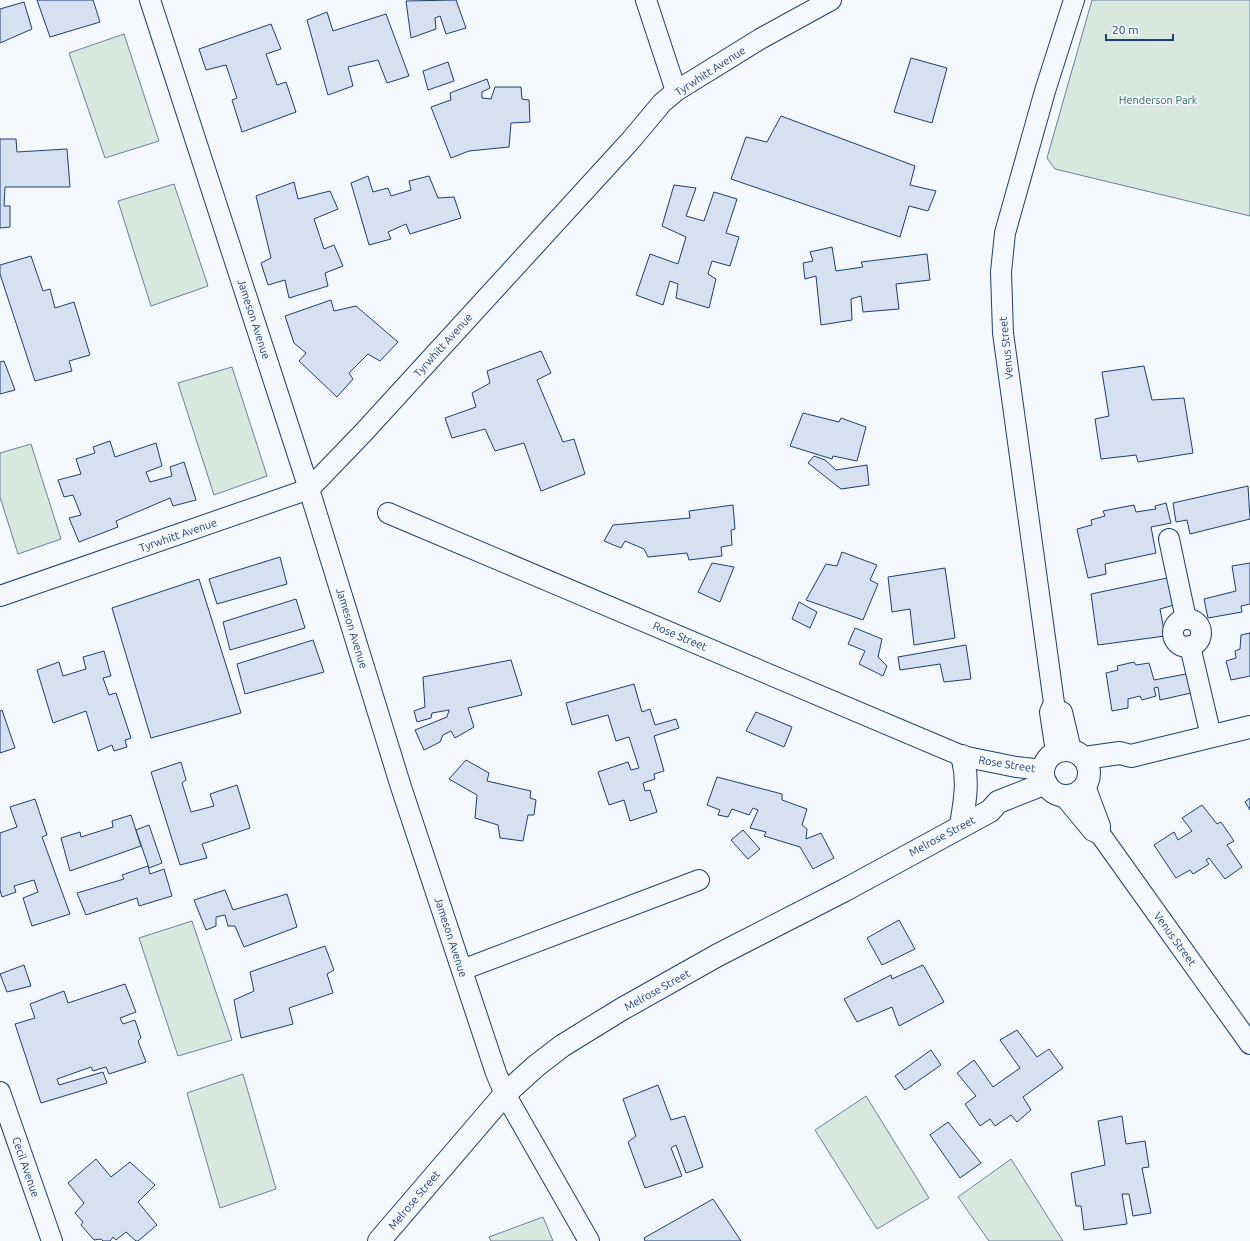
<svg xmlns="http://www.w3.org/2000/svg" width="1250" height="1241" font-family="Ubuntu,sans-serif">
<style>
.green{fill:#d7e8df;stroke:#687fa3}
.building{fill:#d5e0f0;stroke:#1d3f73}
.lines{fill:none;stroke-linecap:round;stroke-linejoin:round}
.street-casing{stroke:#1d3f73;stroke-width:22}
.secondary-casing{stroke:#1d3f73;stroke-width:24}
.street{stroke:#f4f7fb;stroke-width:20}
.secondary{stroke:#f4f7fb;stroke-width:22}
.labels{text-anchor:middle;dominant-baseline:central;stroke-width:3;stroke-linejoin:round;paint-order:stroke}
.street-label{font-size:11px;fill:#1d3f73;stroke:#f4f7fb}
.park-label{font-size:11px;fill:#2c6c60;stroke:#f4f7fb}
</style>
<rect width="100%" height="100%" fill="#f4f7fb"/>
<g class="green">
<path d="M1092 0H1250V216L1055 169 1047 158Z"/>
<path d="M124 34 159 141 105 158 69 53Z"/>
<path d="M174 184 208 286 151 306 118 201Z"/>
<path d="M232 367 267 476 214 495 178 383Z"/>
<path d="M31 444 61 539 18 554 0 497V453Z"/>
<path d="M192 921 232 1040 178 1056 139 938Z"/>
<path d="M243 1074 276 1189 220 1208 187 1093Z"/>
<path d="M866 1096 929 1198 877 1229 815 1130Z"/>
<path d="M1011 1159 1063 1241H989L958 1197Z"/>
<path d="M543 1217 553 1241H491L489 1237Z"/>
</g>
<g class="building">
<path d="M37 0H93L100 22 50 37Z"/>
<path d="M456 0 466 28 446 34 440 16 435 18 436 29 411 38 406 1Z"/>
<path d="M24 2 32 29 0 43V9Z"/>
<path d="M327 12 333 31 386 14 409 76 387 83 378 60 348 67 353 86 328 95 307 20Z"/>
<path d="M271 24 281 49 266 54 277 85 286 82 296 112 242 132 232 100 237 98 226 65 206 70 199 49Z"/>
<path d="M911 58 947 68 932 123 894 112Z"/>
<path d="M448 62 454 81 428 90 423 71Z"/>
<path d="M487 79 490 88 482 92V98L491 99 495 87H521L522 99 529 100 530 122 511 123 509 147 469 151 451 158 431 107 451 100 450 93Z"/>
<path d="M781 116 915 166 910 185 936 191 928 211 909 206 900 237 731 179 746 137 767 142Z"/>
<path d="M0 139H16L17 152 67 149 70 187H5L4 206H10V227L0 228Z"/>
<path d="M368 176 373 192 388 188 391 196 411 190 409 181 429 176 438 198 454 197 461 218 410 234 406 224 388 232 391 239 369 245 351 183Z"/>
<path d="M294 182 298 199 330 191 338 209 314 219 324 249 334 245 343 266 325 273 328 286 289 298 285 280 268 285 261 263 271 258 256 196Z"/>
<path d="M674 185 696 188 686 216 704 221 714 192 737 199 726 233 739 237 730 266 712 261 708 274 716 279 709 308 676 298 678 284 670 281 663 305 636 295 650 254 678 264 686 237 662 226Z"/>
<path d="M832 247 836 271 863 267 861 262 927 254 930 280 896 284 899 309 863 312 861 296 851 299 852 320 821 325 816 276 805 279 803 263 813 261 810 252Z"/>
<path d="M31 256 43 291 50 289 55 308 74 302 90 355 69 361 72 371 35 381 0 274V265Z"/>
<path d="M331 300 334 311 356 306 398 342 380 361 368 354 349 373 353 379 337 397 299 361 306 353 294 343 285 316Z"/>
<path d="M541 351 551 373 537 380 563 442 574 439 585 474 541 491 524 443 495 451 485 429 452 438 445 418 476 407 472 393 490 383 487 371Z"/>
<path d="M4 361 15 390 0 394V362Z"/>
<path d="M1144 366 1152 400 1184 398 1193 453 1138 462 1136 455 1101 459 1095 419 1109 416 1102 372Z"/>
<path d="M803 413 839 422 841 418 866 427 857 461 833 456 832 459 790 446Z"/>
<path d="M110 441 115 457 156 443 162 466 146 472 150 482 172 476 170 467 184 462 196 500 173 506 170 498 116 521 118 527 79 542 69 518 81 515 73 495 64 497 58 480 81 474 76 459 95 453 93 447Z"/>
<path d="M814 456 825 460 836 470 867 465 869 485 841 489 808 463Z"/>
<path d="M1248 486 1250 519 1190 534 1187 520 1176 522 1173 503Z"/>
<path d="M1166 503 1171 523 1151 527 1156 553 1105 564 1106 574 1088 578 1077 529 1092 525 1091 520 1105 516 1103 511 1134 505 1136 512 1156 509 1155 506Z"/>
<path d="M733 505 735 529 731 530 732 545 721 547 722 556 689 560 687 553 648 557 644 549 625 541 621 548 604 541 613 525 690 518 689 511Z"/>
<path d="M842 552 877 565 870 580 878 584 863 620 806 600 826 564 837 566Z"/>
<path d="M280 557 287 584 217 604 209 579Z"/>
<path d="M712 563 734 567 720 602 698 592Z"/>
<path d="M1250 563V604L1241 606 1242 612 1208 618 1204 599 1236 591 1232 566Z"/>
<path d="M945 568 955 638 914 645 910 609 892 612 888 577Z"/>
<path d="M1167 578 1174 605 1160 609 1165 636 1098 645 1091 594Z"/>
<path d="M199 579 241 713 151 738 112 608Z"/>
<path d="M296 599 305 628 230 650 223 622Z"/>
<path d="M799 602 817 612 810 628 792 619Z"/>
<path d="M855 628 882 639 878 657 887 666 883 676 859 664 865 651 848 644Z"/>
<path d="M1250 633V676L1231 680 1226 661 1236 658 1235 651 1240 649 1241 635Z"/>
<path d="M313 640 324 672 245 694 237 664Z"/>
<path d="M966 645 971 679 944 682 940 664 900 670 898 657Z"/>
<path d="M104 651 111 676 103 678 109 695 116 693 131 738 125 740 127 747 114 751 112 745 98 751 86 711 53 723 37 670 59 662 63 676 86 669 83 657Z"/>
<path d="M511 660 522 695 468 708 474 727 455 738 451 731 443 735 440 742 424 750 415 730 447 717 449 710 432 713 431 718 417 722 414 711 425 707 423 677Z"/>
<path d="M1134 662 1136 665 1149 663 1154 680 1186 674 1191 693 1160 700 1158 687 1154 688 1156 696 1142 700 1140 696 1128 699V708L1112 711 1106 673 1118 670 1117 666Z"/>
<path d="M634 684 642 712 650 709 655 725 676 719 679 728 654 736 664 771 654 774 655 779 643 783 645 791 650 790 657 812 630 821 624 800 609 805 598 772 628 762 631 770 639 768 629 737 616 741 608 715 572 725 566 703Z"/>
<path d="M2 710 15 748 0 753V711Z"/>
<path d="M756 712 792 727 784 747 746 731Z"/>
<path d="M466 760 489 773 487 781 531 791 530 798 536 800 534 815H528L523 841 500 838 498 825 475 818 477 795 449 779Z"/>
<path d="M181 762 186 780 182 783 191 812 214 806 210 794 237 785 250 828 202 844 207 858 180 865 151 772Z"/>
<path d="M717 777 782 794V800L807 809 802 825 807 829 806 839 821 833 834 858 813 869 800 847 764 836 766 832 750 828 758 810 753 808 749 815 732 809 728 817 718 815 720 810 707 805Z"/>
<path d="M1250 798V810L1245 802Z"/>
<path d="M35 799 47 835 42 837 70 914 32 926 23 898 38 892 34 880 14 886 16 892 2 897 0 890V833L17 827 10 807Z"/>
<path d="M1202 805 1217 824 1221 822 1234 841 1227 845 1242 867 1225 879 1209 858 1206 860 1209 864 1193 874 1190 870 1176 878 1154 845 1174 832 1178 840 1192 831 1182 818Z"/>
<path d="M131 815 141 846 70 871 61 838 80 832 81 837 113 827 112 821Z"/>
<path d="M149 825 162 863 149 868 136 830Z"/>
<path d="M743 830 760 849 748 859 731 840Z"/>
<path d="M148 866 150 874 164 869 172 896 139 906 137 898 86 915 77 893 124 879 122 875Z"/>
<path d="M225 890 233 910 287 894 297 927 244 947 235 926H228L225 915 216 917V926L206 930 194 900Z"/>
<path d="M899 920 915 949 882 965 867 938Z"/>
<path d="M325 946 334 970 327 974 333 993 289 1008 293 1024 241 1038 234 1000 254 991 250 972Z"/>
<path d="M24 965 31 986 7 992 0 974Z"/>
<path d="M923 965 944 1002 899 1026 892 1007 857 1022 844 999 891 975 892 979Z"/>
<path d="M125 984 136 1012 120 1018 123 1024 135 1020 141 1038 138 1041 146 1062 109 1074 106 1067 93 1071 91 1067 57 1079 59 1085 103 1072 107 1083 41 1103 15 1024 35 1018 30 1004 64 991 68 1003Z"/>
<path d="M1017 1030 1037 1057 1049 1049 1063 1068 1023 1097 1031 1110 1017 1122 1011 1115 995 1126 990 1119 980 1126 965 1104 976 1096 957 1073 974 1060 993 1087 1020 1068 1000 1040Z"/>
<path d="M931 1050 941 1065 905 1090 895 1076Z"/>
<path d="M658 1085 671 1120 685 1116 703 1167 686 1173 676 1145 671 1148 682 1176 645 1188 628 1142 636 1136 623 1099Z"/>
<path d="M1122 1116 1126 1144 1145 1141 1149 1167 1142 1168 1151 1213 1133 1216 1129 1194H1122L1127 1224 1084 1230 1081 1206H1076L1071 1173 1105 1165 1098 1121Z"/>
<path d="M948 1122 981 1163 960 1178 930 1135Z"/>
<path d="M96 1159 111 1177 130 1162 155 1185 138 1202 157 1225 138 1241H136L126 1232 116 1240 113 1237 110 1241H103L101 1239 94 1240 81 1225 83 1222 75 1213 84 1203 68 1183Z"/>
<path d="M713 1199 741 1241H645L644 1238Z"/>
</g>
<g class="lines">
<g class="street-casing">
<g id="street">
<path d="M150 0 309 489 401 787 496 1073 505 1094 589 1241"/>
<path d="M646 0 676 91"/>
<path d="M388 513 962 756 1016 767 1043 770"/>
<path d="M1169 539 1186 619"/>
<path d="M0 596 309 489 363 433 631 140 662 103 676 91 760 39 831 0"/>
<circle cx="1187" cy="633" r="14"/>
<path d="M1190 646 1211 736"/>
<path d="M1062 712 1071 750"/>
<path d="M1056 752 1050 712 1054 703 1003 333 1001 272 1005 233 1045 91 1074 0"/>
<path d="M1085 786 1100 826V834L1250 1044"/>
<path d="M1064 796 1093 831 1100 834"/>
<path d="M462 970 699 880"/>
<path d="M0 1092 52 1241"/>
</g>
</g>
<g class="secondary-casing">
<g id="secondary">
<circle cx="1066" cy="773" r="23"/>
<path d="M1084 758 1120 753 1131 756 1250 727"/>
<path d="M961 825C965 801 969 780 962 756"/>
<path d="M379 1241 505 1094 536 1066 562 1046 622 1009 718 955 845 890 990 811 998 802 1046 783"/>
</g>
</g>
<use href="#street" class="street"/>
<use href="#secondary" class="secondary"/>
</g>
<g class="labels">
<g class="street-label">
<text transform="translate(710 71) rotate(-33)">Tyrwhitt Avenue</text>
<text transform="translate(254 319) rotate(72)">Jameson Avenue</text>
<text transform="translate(443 345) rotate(-48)">Tyrwhitt Avenue</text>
<text transform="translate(1006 348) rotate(-96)">Venus Street</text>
<text transform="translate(178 535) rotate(-19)">Tyrwhitt Avenue</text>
<text transform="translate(352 628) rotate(73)">Jameson Avenue</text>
<text transform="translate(680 636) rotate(23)">Rose Street</text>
<text transform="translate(1007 764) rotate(9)">Rose Street</text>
<text transform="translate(942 836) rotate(-28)">Melrose Street</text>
<text transform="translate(451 937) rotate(72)">Jameson Avenue</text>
<text transform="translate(1175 939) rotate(54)">Venus Street</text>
<text transform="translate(657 990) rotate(-29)">Melrose Street</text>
<text transform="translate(26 1167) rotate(71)">Cecil Avenue</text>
<text transform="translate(414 1200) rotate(-50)">Melrose Street</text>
</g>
<g class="park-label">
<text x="1158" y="100">Henderson Park</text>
</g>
</g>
<path d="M1106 34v6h67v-6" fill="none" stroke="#1d3f73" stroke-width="2"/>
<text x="1112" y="34" font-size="12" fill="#1d3f73" stroke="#f4f7fb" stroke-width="3" paint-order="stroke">20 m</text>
</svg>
